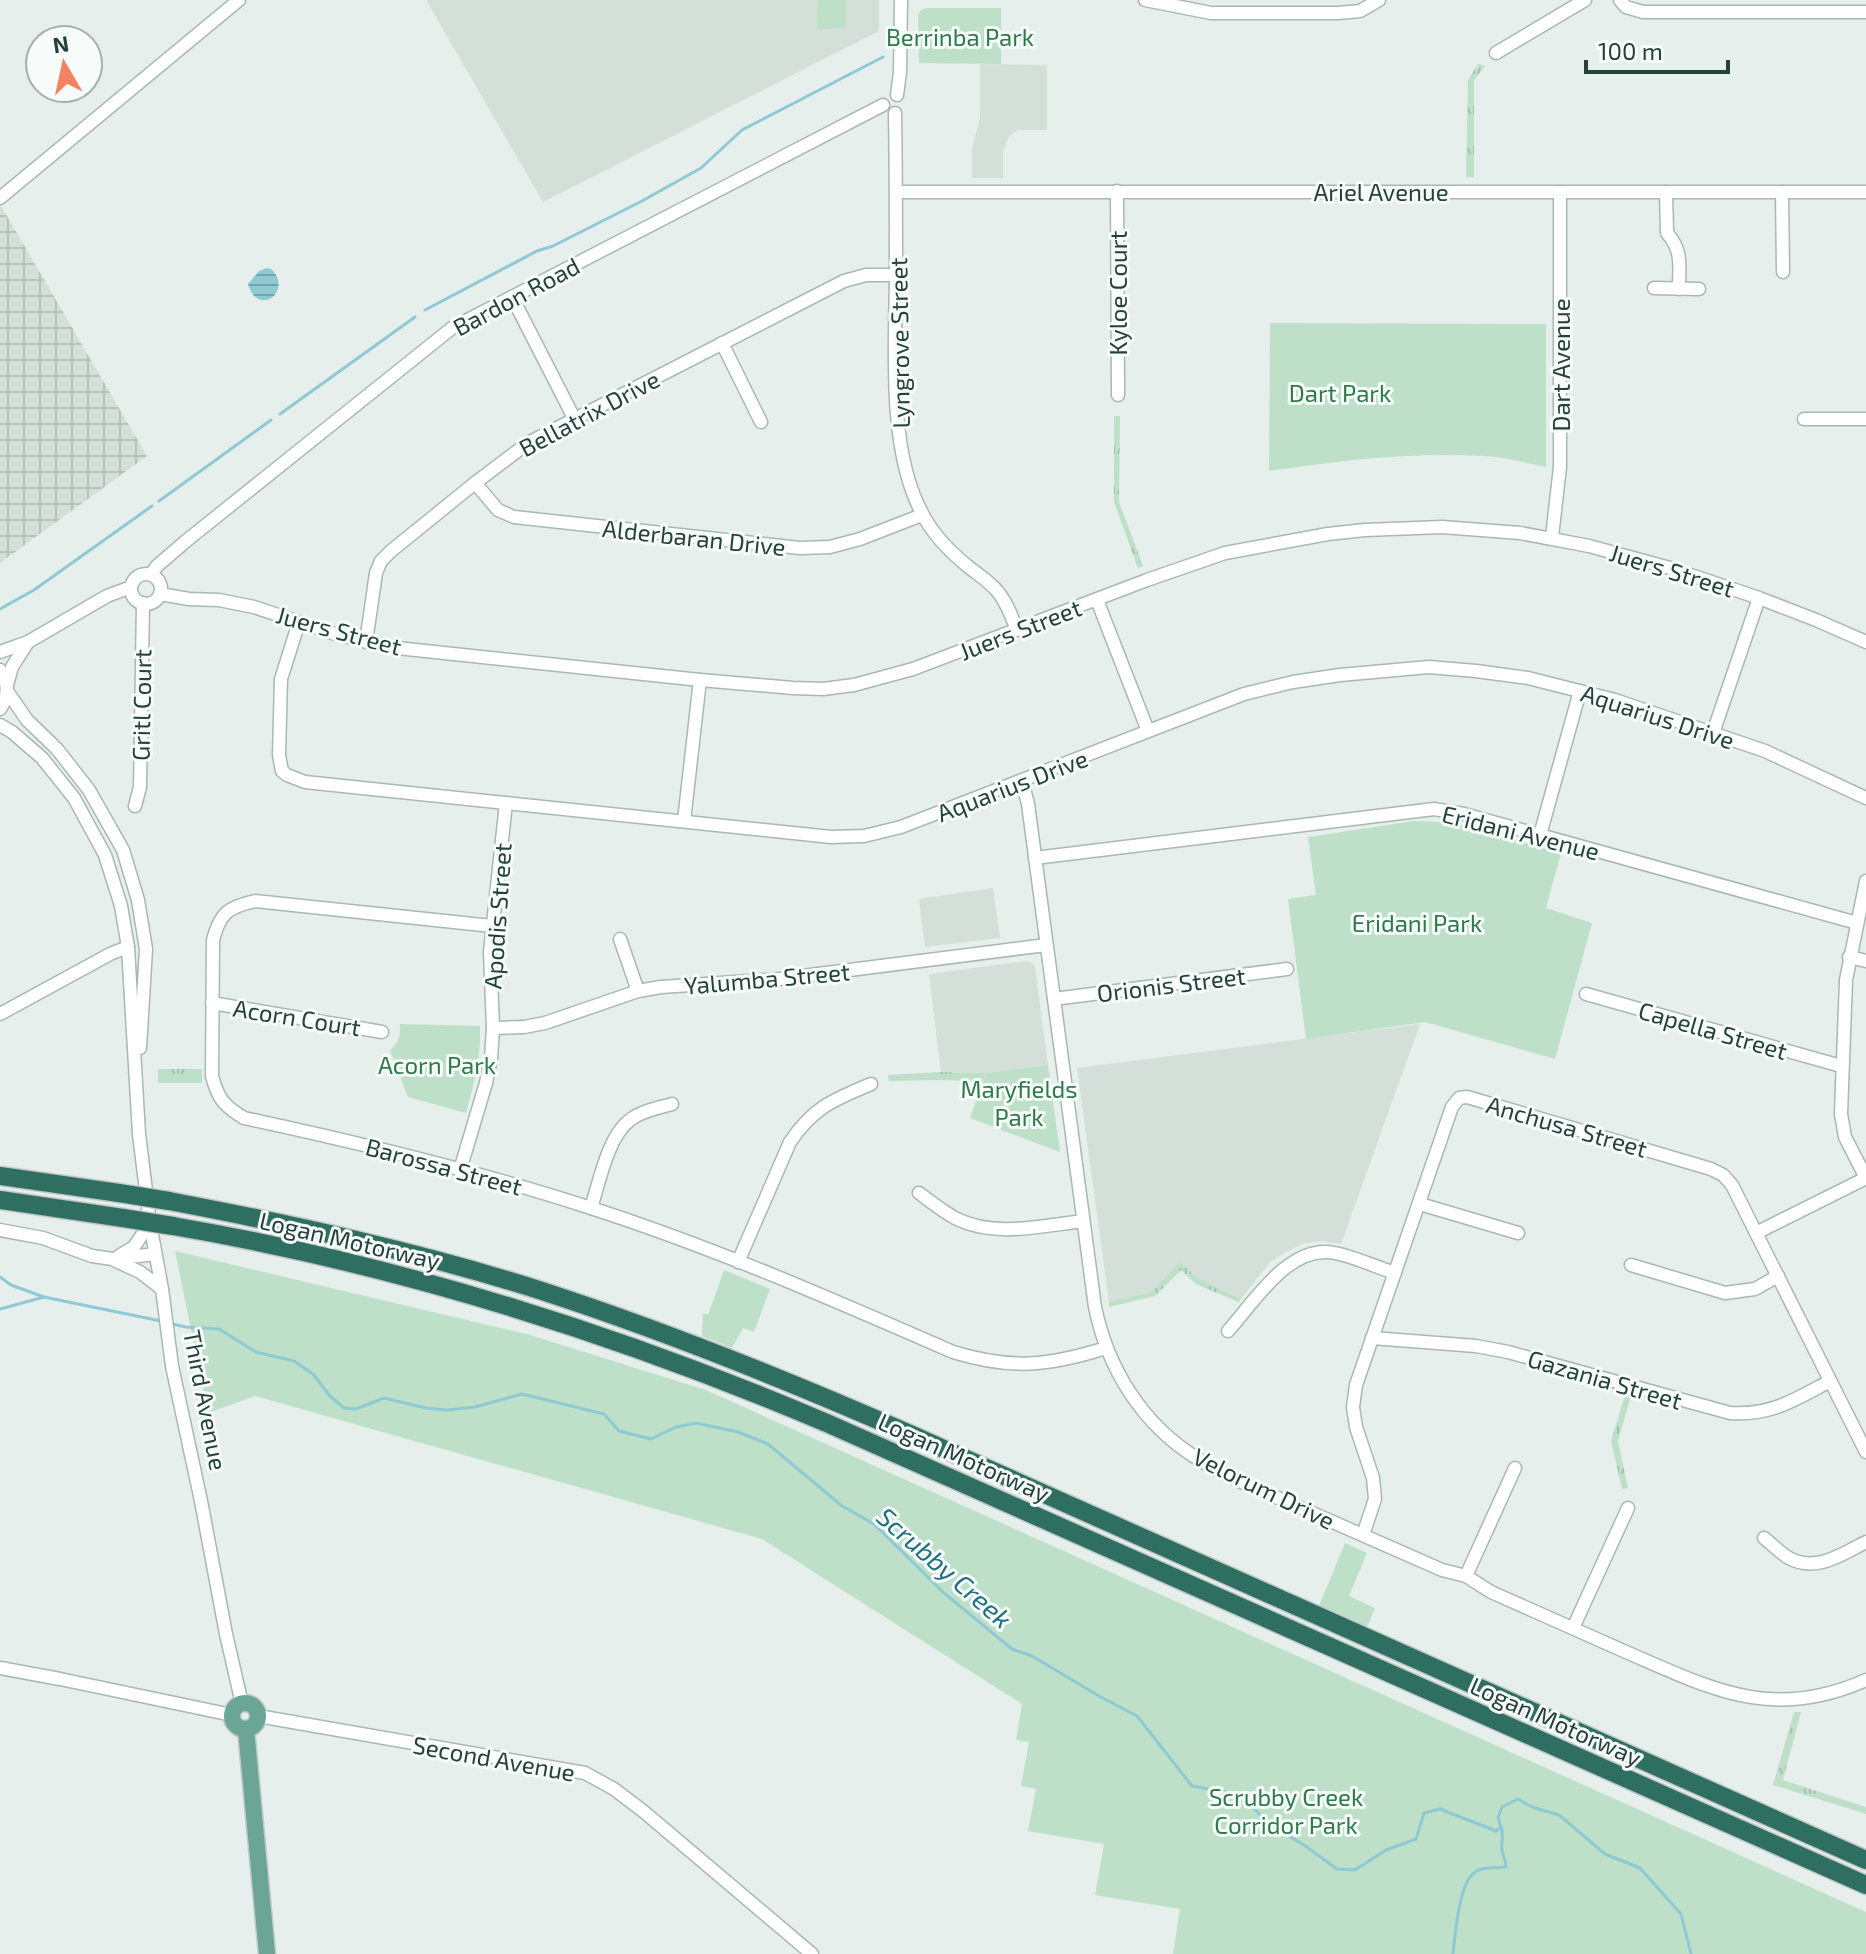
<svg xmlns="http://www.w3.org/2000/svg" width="1866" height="1954" font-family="'Exo 2',sans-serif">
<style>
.built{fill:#d4dfda}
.industrial{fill:url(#industrial-grid)}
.grass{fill:url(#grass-tufts)}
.green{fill:#bfe0c8}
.water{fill:url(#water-rules)}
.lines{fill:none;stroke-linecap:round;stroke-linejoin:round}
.stream{stroke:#8ec9d4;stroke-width:3}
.minor-casing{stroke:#a8b8b2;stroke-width:15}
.major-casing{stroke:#c2cac8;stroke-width:19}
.highway-casing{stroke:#c2cac8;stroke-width:21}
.minor{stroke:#fff;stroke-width:12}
.major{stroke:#6aa596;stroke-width:16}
.highway{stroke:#2f6f62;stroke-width:18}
.highway-bridge-casing{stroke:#c2cac8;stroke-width:21;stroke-linecap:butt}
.highway-bridge{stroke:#2f6f62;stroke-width:18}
.labels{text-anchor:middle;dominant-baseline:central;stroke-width:6;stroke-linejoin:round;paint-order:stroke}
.park-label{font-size:24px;fill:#2d7a4b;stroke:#f7fbf9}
.street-label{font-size:24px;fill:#24423a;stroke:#f7fbf9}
.water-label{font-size:26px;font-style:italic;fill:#1c6f80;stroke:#f7fbf9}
</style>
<defs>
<pattern id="industrial-grid" width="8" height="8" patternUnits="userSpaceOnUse" patternTransform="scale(2)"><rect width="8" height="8" fill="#d4dfda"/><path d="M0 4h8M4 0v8" fill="none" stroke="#b6c1bc"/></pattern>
<pattern id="grass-tufts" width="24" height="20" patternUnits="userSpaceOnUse" patternTransform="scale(2)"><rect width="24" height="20" fill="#bfe0c8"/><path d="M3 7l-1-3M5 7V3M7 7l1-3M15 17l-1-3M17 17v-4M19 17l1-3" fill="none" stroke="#a4c1ad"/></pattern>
<pattern id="water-rules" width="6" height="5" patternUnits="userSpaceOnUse" patternTransform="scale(2)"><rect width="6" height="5" fill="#8ec9d4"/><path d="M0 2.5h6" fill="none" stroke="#74a5ad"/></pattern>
</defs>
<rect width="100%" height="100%" fill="#e6efeb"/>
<g class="built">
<path d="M426 0H879V31L543 202Z"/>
<path d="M980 64 1047 65V130H1018L1009 136 1003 151V178H972V147L980 118Z"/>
<path d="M993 888 1000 938 925 947 919 899Z"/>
<path d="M1026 961 1032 963 1035 967 1048 1065 986 1073 941 1072 929 974Z"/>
<path d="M1420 1024 1341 1244 1322 1241 1305 1243 1286 1252 1270 1262 1241 1299 1199 1279 1179 1262 1151 1292 1109 1302 1077 1068Z"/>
</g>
<path class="industrial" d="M0 204 147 456 0 563Z"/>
<g class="grass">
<path d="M1478 64 1485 66 1474 80V177H1466L1468 80Z"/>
<path d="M1114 416H1120L1119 502 1143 566 1138 568 1114 502Z"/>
<rect x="158" y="1069" width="44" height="14"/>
<path d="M941 1072 986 1073 983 1081 937 1080 889 1081 888 1075Z"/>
<path d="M1179 1262 1199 1279 1241 1299 1238 1302 1196 1284 1181 1270 1155 1296 1109 1307V1302L1151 1292Z"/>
<path d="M1625 1395 1631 1396 1618 1441 1628 1488 1622 1489 1611 1441Z"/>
<path d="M1794 1712H1801L1783 1780 1866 1807V1814L1773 1785Z"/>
</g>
<g class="green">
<path d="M818 0H846V28L817 29Z"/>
<path d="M927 8H1001V64L919 63 918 15 921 10Z"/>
<path d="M1270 323 1546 324V467C1526 463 1506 457 1485 456 1412 452 1342 460 1269 471Z"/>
<path d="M1414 821 1456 823 1561 853 1546 908 1592 923 1555 1059 1425 1022 1306 1039 1288 899 1316 895 1308 837Z"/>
<path d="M400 1024 480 1026C481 1057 474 1084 466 1113L408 1097 390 1050C400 1042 400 1036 400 1024Z"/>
<path d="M1048 1065 1060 1152 970 1118 986 1073Z"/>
<path d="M175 1251 530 1335 706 1390 1866 1912V1954H1173L1180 1909 1095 1895 1104 1844 1028 1831 1036 1789 1021 1786 1029 1742 1016 1740 1022 1704 762 1539 255 1396 208 1413Z"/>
<path d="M724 1270 770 1289 754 1332 743 1328 732 1348 702 1336 703 1313 708 1315Z"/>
<path d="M1345 1543 1367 1553 1349 1596 1375 1608 1367 1627 1319 1606Z"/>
</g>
<path class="water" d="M267 268 271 269C294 290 258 319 248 284L259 271Z"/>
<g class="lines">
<g class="stream">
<path d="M425 310 537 251 553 246 642 201 701 168 742 130 883 57"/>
<path d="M280 414 415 317"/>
<path d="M159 501 271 420"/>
<path d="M0 609 34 590 152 506"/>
<path d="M0 1277 11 1285 44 1297"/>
<path d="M0 1309 44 1297 161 1321"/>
<path d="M172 1324 186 1327 219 1329 256 1352 294 1361 313 1374 330 1396 344 1408 356 1409 384 1398 426 1408 447 1410 475 1407 522 1394 604 1414 619 1431 651 1439 676 1427 696 1423 738 1432 768 1444 842 1506 874 1524 944 1593 1012 1649 1032 1656 1099 1696 1137 1716 1192 1786 1242 1795 1267 1823 1304 1845 1337 1869 1355 1870 1386 1850 1416 1839 1424 1813 1440 1809 1496 1831 1501 1827 1498 1818 1502 1807 1518 1799 1532 1807 1559 1815 1605 1854 1640 1868 1681 1914 1691 1954"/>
<path d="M1453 1954C1455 1935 1459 1884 1474 1873 1485 1865 1495 1869 1506 1867 1506 1860 1503 1856 1502 1850 1501 1842 1504 1835 1501 1827"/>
</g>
<g class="minor-casing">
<g id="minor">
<path d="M1145 0 1211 13H1338L1360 11 1379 0"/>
<path d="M1620 0 1626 7 1643 12H1866"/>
<path d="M1496 53 1585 0"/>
<path d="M897 95 900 72 901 0"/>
<path d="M895 113C896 168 896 223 896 278 895 348 888 451 922 513 933 535 951 553 970 568 980 576 990 582 998 592 1007 603 1012 617 1017 630"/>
<path d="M1117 191 1118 395"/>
<path d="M897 192H1866"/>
<path d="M1666 192 1667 233C1683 251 1679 266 1679 289"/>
<path d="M1782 192 1783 272"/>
<path d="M0 198 239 0"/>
<path d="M1654 288 1699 289"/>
<path d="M512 297 574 418"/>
<path d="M722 343 761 422"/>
<path d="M1804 419H1866"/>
<path d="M475 483 498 510 514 517 800 548 830 547 860 539 922 515"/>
<path d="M1552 537 1560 467V192"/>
<path d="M151 574 157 566 186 541 452 328 883 105"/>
<circle cx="146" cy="589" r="15"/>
<path d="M160 594 189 599 219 600 254 607 338 635 397 648 700 680 793 688 823 689 854 685 913 669 1147 580 1225 553 1328 534 1365 530 1442 527 1520 533 1589 546 1670 568 1759 598 1816 620 1866 642"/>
<path d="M1097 600 1148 731"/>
<path d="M299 622 281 679 279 755 282 771 287 775 305 782 831 837 864 836 901 827 1244 694 1293 682 1340 675 1429 667 1476 671 1528 678 1615 700 1765 751 1866 798"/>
<path d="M366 642 376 573 381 561 391 551 475 483 528 443 844 281 866 275H896"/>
<path d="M0 652 28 642 107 596 131 587"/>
<path d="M0 670C9 683 9 696 0 709"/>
<path d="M7 685 12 667 28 642"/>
<path d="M7 691 27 720 57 749 89 790 123 850 138 900 146 949 140 1048"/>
<path d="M0 725 12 732 42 758 74 798 105 855 121 906 128 947 139 1134 150 1223 162 1289 172 1366 201 1501 226 1634 242 1704"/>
<path d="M1713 733 1759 598"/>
<path d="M1022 781 1028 804 1095 1307C1108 1370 1143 1425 1198 1459 1227 1477 1260 1490 1292 1504 1342 1526 1392 1548 1442 1570L1466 1576 1491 1592C1536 1612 1581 1632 1626 1652 1712 1689 1772 1722 1866 1680"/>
<path d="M135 806 140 787 143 603"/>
<path d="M684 821 700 680"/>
<path d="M1540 835 1580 691"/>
<path d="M1035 858 1434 809 1464 814 1857 923"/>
<path d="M1866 881 1846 980 1841 1114 1845 1137 1866 1178"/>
<path d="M492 926 255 901C228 907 220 913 213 940L212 1076C218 1099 224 1106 244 1118 361 1143 477 1171 591 1208 715 1248 834 1300 953 1352 1012 1370 1048 1366 1106 1348"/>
<path d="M620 939 638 991"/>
<path d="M1849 957 1866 961"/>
<path d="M1586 994 1841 1066"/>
<path d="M1054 999 1287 969"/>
<path d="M212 1003 382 1032"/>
<path d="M0 1014 112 953 128 947"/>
<path d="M493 1028 524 1027 545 1023 638 991 661 987 779 979 1046 945"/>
<path d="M460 1170 486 1083 491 1058 493 1028 490 952 506 803"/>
<path d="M919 1193C930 1201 942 1211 955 1218 994 1238 1041 1226 1083 1221"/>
<path d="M1420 1204 1518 1233"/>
<path d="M591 1208C599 1183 608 1136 630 1120 641 1111 658 1108 672 1104"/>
<path d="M0 1230 43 1238 92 1256 113 1259 155 1254"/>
<path d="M1756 1233 1866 1178"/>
<path d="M119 1256 134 1247 150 1223"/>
<path d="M114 1260 140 1272 162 1289"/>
<path d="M738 1262 790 1142C814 1107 833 1100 871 1084"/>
<path d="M1631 1265 1725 1293 1755 1289 1778 1276"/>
<path d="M1228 1331C1254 1302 1290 1243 1335 1253 1355 1257 1376 1267 1395 1273"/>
<path d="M1372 1338 1476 1346 1508 1352 1730 1413C1771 1416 1796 1399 1830 1381"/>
<path d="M1363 1535 1375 1499 1373 1478 1356 1427 1353 1407 1356 1385 1452 1107 1459 1098 1467 1097 1474 1099 1711 1169 1723 1175 1732 1185 1866 1452"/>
<path d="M1764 1538C1772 1544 1780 1553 1789 1558 1816 1573 1842 1554 1866 1542"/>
<path d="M1466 1576 1515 1468"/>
<path d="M1573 1628 1628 1508"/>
<path d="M0 1668 60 1679 232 1715"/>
<path d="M258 1716 585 1773 614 1789 643 1811 812 1954"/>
</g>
</g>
<g class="major-casing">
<g id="major">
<circle cx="245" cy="1716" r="13"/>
<path d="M246 1729 267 1954"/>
</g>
</g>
<g class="highway-casing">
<g id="highway">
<path d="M0 1176 119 1193"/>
<path d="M0 1200 123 1218"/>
<path d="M169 1201C295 1225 420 1252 542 1291 668 1332 789 1381 910 1434L1866 1860"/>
<path d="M173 1226C400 1265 618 1334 829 1424L1866 1885"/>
</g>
</g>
<use href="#minor" class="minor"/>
<use href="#major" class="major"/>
<use href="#highway" class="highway"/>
<g class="highway-bridge-casing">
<g id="highway-bridge">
<path d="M119 1193 169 1201"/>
<path d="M123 1218 173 1226"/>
</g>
</g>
<use href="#highway-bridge" class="highway-bridge"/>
</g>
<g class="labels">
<g class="park-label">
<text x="960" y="36">Berrinba Park</text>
<text x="1340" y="392">Dart Park</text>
<text x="1417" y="922">Eridani Park</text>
<text x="437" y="1064">Acorn Park</text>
<text x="1019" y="1088">Maryfields<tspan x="1019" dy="28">Park</tspan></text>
<text x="1286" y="1796">Scrubby Creek<tspan x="1286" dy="28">Corridor Park</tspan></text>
</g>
<g class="street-label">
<text x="1381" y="191">Ariel Avenue</text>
<text transform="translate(1117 293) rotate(-90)">Kyloe Court</text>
<text transform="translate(516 296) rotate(-28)">Bardon Road</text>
<text transform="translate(899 343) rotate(-91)">Lyngrove Street</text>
<text transform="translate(1560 365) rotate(-90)">Dart Avenue</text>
<text transform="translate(589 413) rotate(-28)">Bellatrix Drive</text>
<text transform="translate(694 537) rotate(6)">Alderbaran Drive</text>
<text transform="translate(1672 570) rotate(17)">Juers Street</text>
<text transform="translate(1020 629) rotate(-21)">Juers Street</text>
<text transform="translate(339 630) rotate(15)">Juers Street</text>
<text transform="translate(141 705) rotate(-89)">Gritl Court</text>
<text transform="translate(1658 716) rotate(18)">Aquarius Drive</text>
<text transform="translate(1012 785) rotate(-21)">Aquarius Drive</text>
<text transform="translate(1521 832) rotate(14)">Eridani Avenue</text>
<text transform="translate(497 916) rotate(-86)">Apodis Street</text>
<text transform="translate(767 978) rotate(-5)">Yalumba Street</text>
<text transform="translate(1171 984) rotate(-7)">Orionis Street</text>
<text transform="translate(297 1017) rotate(9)">Acorn Court</text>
<text transform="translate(1713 1030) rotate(16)">Capella Street</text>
<text transform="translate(1567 1126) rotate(16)">Anchusa Street</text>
<text transform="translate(444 1166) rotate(15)">Barossa Street</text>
<text transform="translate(350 1240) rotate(13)">Logan Motorway</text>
<text transform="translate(1605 1379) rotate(16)">Gazania Street</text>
<text transform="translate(206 1400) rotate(79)">Third Avenue</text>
<text transform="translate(964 1457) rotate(24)">Logan Motorway</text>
<text transform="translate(1264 1488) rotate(26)">Velorum Drive</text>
<text transform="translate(1556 1721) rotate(24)">Logan Motorway</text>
<text transform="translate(494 1758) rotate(10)">Second Avenue</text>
</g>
<g class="water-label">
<text transform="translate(945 1567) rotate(41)">Scrubby Creek</text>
</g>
</g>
<g transform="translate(64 64) rotate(351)"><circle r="38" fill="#f7fbf9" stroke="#a3b1ad" stroke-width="2"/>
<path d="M0-6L14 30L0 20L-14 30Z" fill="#f4845f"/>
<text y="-12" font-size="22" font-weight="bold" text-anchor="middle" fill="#24423a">N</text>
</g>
<path d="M1586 60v12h142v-12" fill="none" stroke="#24423a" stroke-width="4"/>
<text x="1598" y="60" font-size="24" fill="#24423a" stroke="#f7fbf9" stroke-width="6" paint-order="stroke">100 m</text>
</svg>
